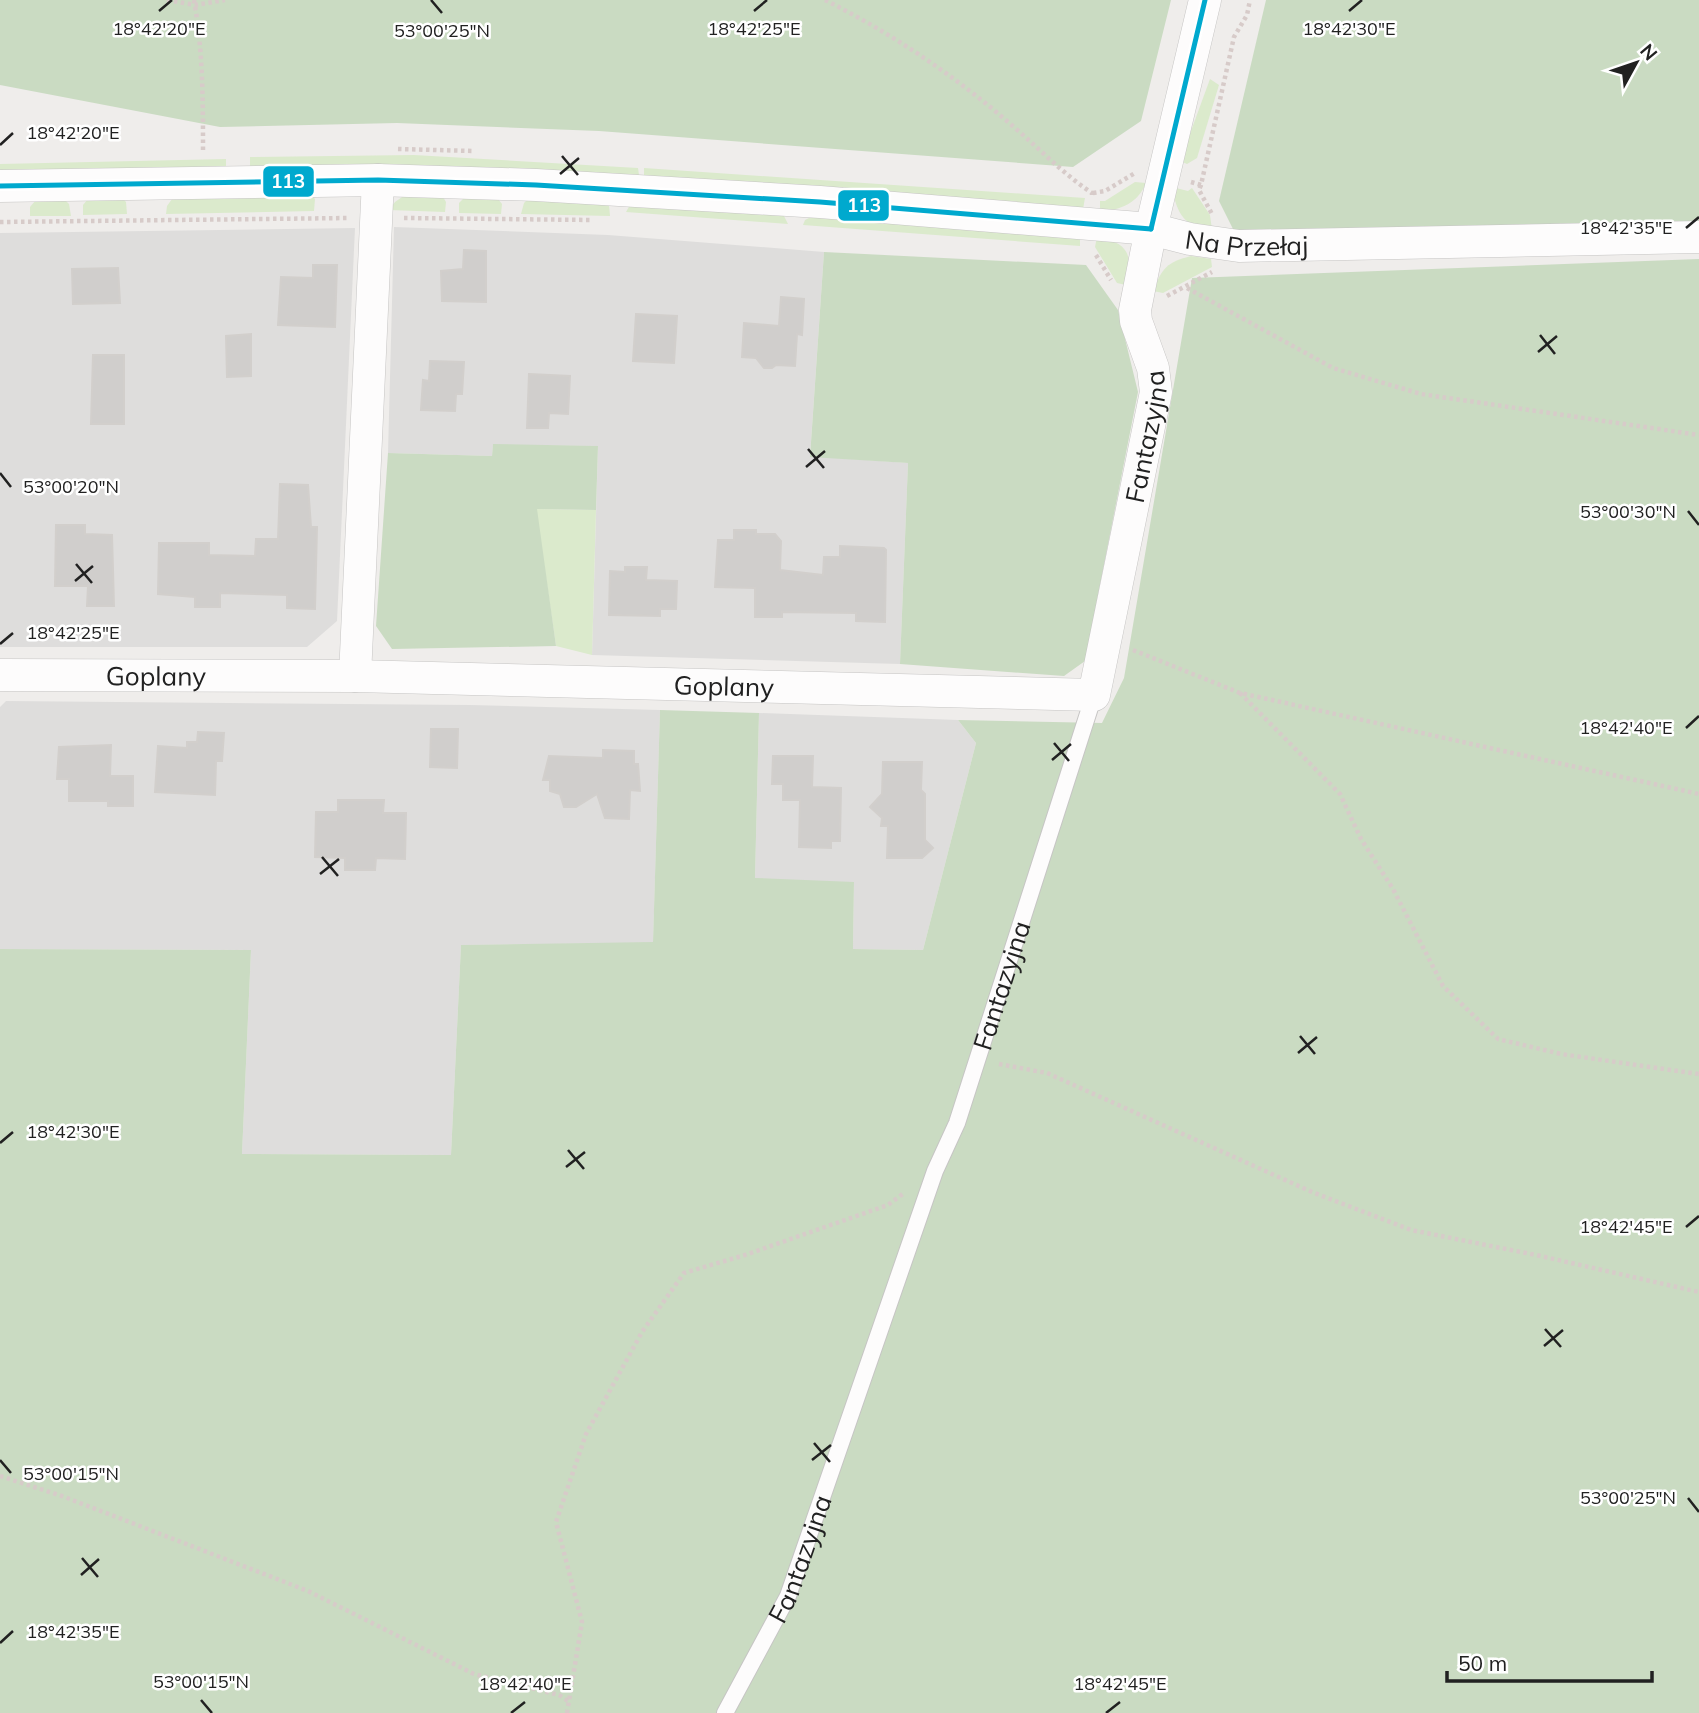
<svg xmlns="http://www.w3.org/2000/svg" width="1699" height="1713" font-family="Mulish,sans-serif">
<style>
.residential{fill:#dedddc}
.grass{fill:#dbeacc}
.forest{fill:#cadbc2}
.building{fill:#d0cecc;stroke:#d2cfcc;stroke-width:2}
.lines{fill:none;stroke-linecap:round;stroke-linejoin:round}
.service-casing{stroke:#c6c5c4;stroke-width:18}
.minor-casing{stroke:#c6c5c4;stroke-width:33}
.path{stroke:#d7cbc9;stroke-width:4.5;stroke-dasharray:3.5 3.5;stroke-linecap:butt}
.service{stroke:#fdfcfc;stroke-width:16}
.minor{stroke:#fdfcfc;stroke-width:32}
.bus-1-casing{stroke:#fff;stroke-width:10}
.bus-1{stroke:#00a9ce;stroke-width:5}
.ticks{fill:none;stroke:#212121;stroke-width:2.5}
.labels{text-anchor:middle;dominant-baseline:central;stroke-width:5;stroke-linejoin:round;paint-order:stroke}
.street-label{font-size:26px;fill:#212121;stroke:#fff}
.ticks-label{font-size:18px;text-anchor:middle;fill:#212121;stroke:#fff;stroke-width:5;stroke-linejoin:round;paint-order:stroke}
.line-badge{stroke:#fff;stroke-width:2.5}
.badge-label{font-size:19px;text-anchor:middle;font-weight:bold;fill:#fff}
</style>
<rect width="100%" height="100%" fill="#efedeb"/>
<g class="residential">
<path d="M394 227 608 235 824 252 810 456 908 463 900 664 592 655 598 446 493 445 492 456 388 453Z"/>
<path d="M355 228 337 621 307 647H0V233Z"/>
<path d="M6 701 470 705 660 710 653 943 461 945 451 1155 242 1154 251 950 0 949V707Z"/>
<path d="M759 713 958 720 976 743 923 950 853 949 854 884 755 879Z"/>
</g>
<g class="grass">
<path d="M1210 79 1219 85 1197 158 1187 164 1180 161Z"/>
<path d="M414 155 638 168 639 175 250 168V157Z"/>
<path d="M226 159V167L0 172V164Z"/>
<path d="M644 168 1085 198 1083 209 644 177Z"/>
<path d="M1135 182 1146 183C1137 204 1122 209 1100 212V201H1105Z"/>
<path d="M1172 187 1188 191 1192 188 1210 215 1212 230C1184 227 1177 214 1172 187Z"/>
<path d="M405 195 443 197 446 202 445 212 389 210 395 202Z"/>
<path d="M312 196 315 199 314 211 166 214 167 206 172 199Z"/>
<path d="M466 196 498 199 502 204 501 214 459 213V203Z"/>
<path d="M122 198 126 202 127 214 83 215V205L88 199Z"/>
<path d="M528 199 609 205 610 216 521 214 524 203Z"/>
<path d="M36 200 66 201 69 204 71 216H30V207Z"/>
<path d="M630 205 784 216 788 224 626 212Z"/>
<path d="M811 217 1080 238V246L803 225 805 220Z"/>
<path d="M1097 237C1130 243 1133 256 1126 285L1117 283 1095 247Z"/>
<path d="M1191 256 1211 259 1212 267 1163 293 1153 291C1162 268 1167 262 1191 256Z"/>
<path d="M536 509 596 510 592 655 556 646Z"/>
</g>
<g class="forest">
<path d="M0 0H1171L1141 121 1073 167 599 131 397 123 220 127 0 85Z"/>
<path d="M1266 0H1699V224L1234 231 1219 201Z"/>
<path d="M824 252 1086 265 1118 310 1138 392 1085 661 1064 676 900 664 908 463 810 457Z"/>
<path d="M1699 259V1713H0V949L251 950 242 1154 451 1155 461 945 653 942 660 710 759 713 755 878 854 882 853 949 923 950 976 743 958 720 1102 723 1124 678 1192 278Z"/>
<path d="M493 444 598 446 596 510 537 509 556 646 392 649 376 626 388 453 492 456Z"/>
</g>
<g class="building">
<path d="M464 250 486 251V302L442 301 441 271 463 269Z"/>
<path d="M313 265H337L335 327 278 325 281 277 313 278Z"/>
<path d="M118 268 120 303 73 304 72 269Z"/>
<path d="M781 297 804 299 802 335 797 334 795 366 776 365 772 368H764L756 358 742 357 744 323 779 326Z"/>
<path d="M636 314 677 316 674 363 633 361Z"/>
<path d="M251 334V376L227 377 226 336Z"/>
<path d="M93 355H124V424H91Z"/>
<path d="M430 361 464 362 462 394H456L455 411 421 410 423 380 429 381Z"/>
<path d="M529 374 570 376 568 414 549 413 548 428H527Z"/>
<path d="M280 484 308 485 311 527H317L315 609 287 608V595L220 593V607H195V597L158 594 159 543H209V555L255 556 256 539H278Z"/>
<path d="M56 525H85V534L112 535 114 606H87L88 586H55Z"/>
<path d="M734 530H756V534H775L781 541 780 570 823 575 824 557H840V546L884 548 886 550 885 622 856 621V613L782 612V617H755V588L715 587 718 540H734Z"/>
<path d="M625 567H647L646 580 677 581 676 609H660V616L609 615 610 571 625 572Z"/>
<path d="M431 729H458L457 768 430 767Z"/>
<path d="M198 732 224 733 222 761H216L215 795 155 792 158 746 187 748V742H197Z"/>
<path d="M111 745 110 776H133V806H108V801H69V779H57L59 747Z"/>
<path d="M603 750 634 751V764H638L640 791 630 790 629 819 605 818 597 794 576 807H564L560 794 550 791V780H543L549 756 603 758Z"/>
<path d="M773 756H813L812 787 841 788 840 841H831V848L799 847 800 800H783V784H772Z"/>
<path d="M883 762H922L921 790 925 794V840L933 848 922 858H887L888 826H881L882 818 870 807 882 794Z"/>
<path d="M338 800H384L383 813H406L405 859 376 858 375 870H345V858L315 857 316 812H338Z"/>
</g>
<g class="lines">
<g class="service-casing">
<g id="service">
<path id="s1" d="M725 1713 788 1596 935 1171 957 1123 1094 695"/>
</g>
</g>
<g class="minor-casing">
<g id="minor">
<path id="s2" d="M0 186 378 180 536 185 820 202 1151 229 1190 239 1239 246 1699 237"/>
<path id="s3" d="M0 675 355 676 1094 695 1156 392 1153 368 1136 321 1135 310 1151 229 1205 0"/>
<path d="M355 676 378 180"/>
</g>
</g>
<g class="path">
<path d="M167 0 195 5 225 0"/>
<path d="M194 0C203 51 203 101 203 152"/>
<path d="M825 0C893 34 958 78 1015 128 1042 151 1062 173 1092 193V195"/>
<path d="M398 149 474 151"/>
<path d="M1191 182 1201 185 1234 37 1247 15 1250 0"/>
<path d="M1201 185 1199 190 1212 214"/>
<path d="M1093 193 1105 191 1135 173"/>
<path d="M404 218 591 220"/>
<path d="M0 222 349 218"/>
<path d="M1096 255 1111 280"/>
<path d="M1187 288 1333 368 1421 394 1699 435"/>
<path d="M1167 296 1212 272"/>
<path d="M1133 650 1240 693 1699 794"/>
<path d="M1240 693 1340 794 1361 839 1393 889 1443 986 1498 1039 1561 1054 1699 1074"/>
<path d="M999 1064 1047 1073 1312 1192 1411 1230 1536 1255 1699 1292"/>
<path d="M0 1476 62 1496 308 1591 474 1674 559 1695 568 1701"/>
<path d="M567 1713 582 1622 556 1522 586 1434 642 1332 684 1273 745 1255 888 1205 904 1193"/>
</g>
<use href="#service" class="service"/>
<use href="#minor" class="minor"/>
<g class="bus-1-casing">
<g id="bus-1">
<path d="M0 186 378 180 536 185 820 202 1151 229"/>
<path d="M1151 229 1205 0"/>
</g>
</g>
<use href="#bus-1" class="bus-1"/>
</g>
<path class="ticks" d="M431 0 442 13M159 11 172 0M754 11 767 0M1349 11 1362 0M0 145 13 133M562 156 578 175M560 174 579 158M1686 228 1699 217M1540 335 1555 354M1538 352 1557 336M808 449 824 468M806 467 825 451M0 473 11 487M1688 511 1699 525M76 564 92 583M75 581 93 566M0 644 13 633M1686 728 1699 716M1054 743 1069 761M1052 760 1071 744M322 857 338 876M320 874 339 859M1300 1036 1315 1054M1298 1053 1317 1037M0 1143 13 1132M568 1150 584 1169M566 1167 585 1152M1686 1227 1699 1216M1545 1329 1561 1347M1544 1346 1563 1330M814 1443 830 1462M0 1460 11 1473M812 1460 831 1445M1688 1498 1699 1512M82 1558 98 1577M81 1575 99 1559M0 1643 13 1631M201 1700 212 1713M511 1713 525 1702M1106 1713 1120 1702"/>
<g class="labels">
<g class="street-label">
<text stroke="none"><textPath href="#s2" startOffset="1250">Na Przełaj</textPath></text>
<text stroke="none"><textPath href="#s3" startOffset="1358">Fantazyjna</textPath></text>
<text stroke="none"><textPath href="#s3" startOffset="156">Goplany</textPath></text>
<text stroke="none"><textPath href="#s3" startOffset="724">Goplany</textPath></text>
<text stroke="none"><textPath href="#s1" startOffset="780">Fantazyjna</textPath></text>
<text stroke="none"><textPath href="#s1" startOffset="172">Fantazyjna</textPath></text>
</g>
</g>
<g class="ticks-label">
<text x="159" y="35">18°42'20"E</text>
<text x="1349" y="35">18°42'30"E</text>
<text x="754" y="35">18°42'25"E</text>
<text x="442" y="37">53°00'25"N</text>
<text x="73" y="139">18°42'20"E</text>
<text x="1626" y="234">18°42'35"E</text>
<text x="71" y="493">53°00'20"N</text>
<text x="1628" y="518">53°00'30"N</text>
<text x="73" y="639">18°42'25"E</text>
<text x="1626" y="734">18°42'40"E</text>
<text x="73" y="1138">18°42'30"E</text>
<text x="1626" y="1233">18°42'45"E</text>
<text x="71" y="1480">53°00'15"N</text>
<text x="1628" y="1504">53°00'25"N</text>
<text x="73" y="1638">18°42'35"E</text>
<text x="201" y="1688">53°00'15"N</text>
<text x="525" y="1690">18°42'40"E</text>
<text x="1120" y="1690">18°42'45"E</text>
</g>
<g class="line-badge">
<rect x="262" y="165" width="53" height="33" rx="7" fill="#00a9ce"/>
<rect x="837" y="189" width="53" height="33" rx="7" fill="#00a9ce"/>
</g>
<g class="badge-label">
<text x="288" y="188">113</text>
<text x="864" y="212">113</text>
</g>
<g transform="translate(1636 63) rotate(50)" stroke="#ffffff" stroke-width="5" paint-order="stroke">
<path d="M0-5L12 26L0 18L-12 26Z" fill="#212121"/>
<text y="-10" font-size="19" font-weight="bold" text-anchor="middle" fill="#212121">N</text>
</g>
<path d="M1447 1671v10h205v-10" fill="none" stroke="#212121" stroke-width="3.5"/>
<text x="1458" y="1671" font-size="21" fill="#212121" stroke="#ffffff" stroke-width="5" paint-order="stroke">50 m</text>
</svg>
